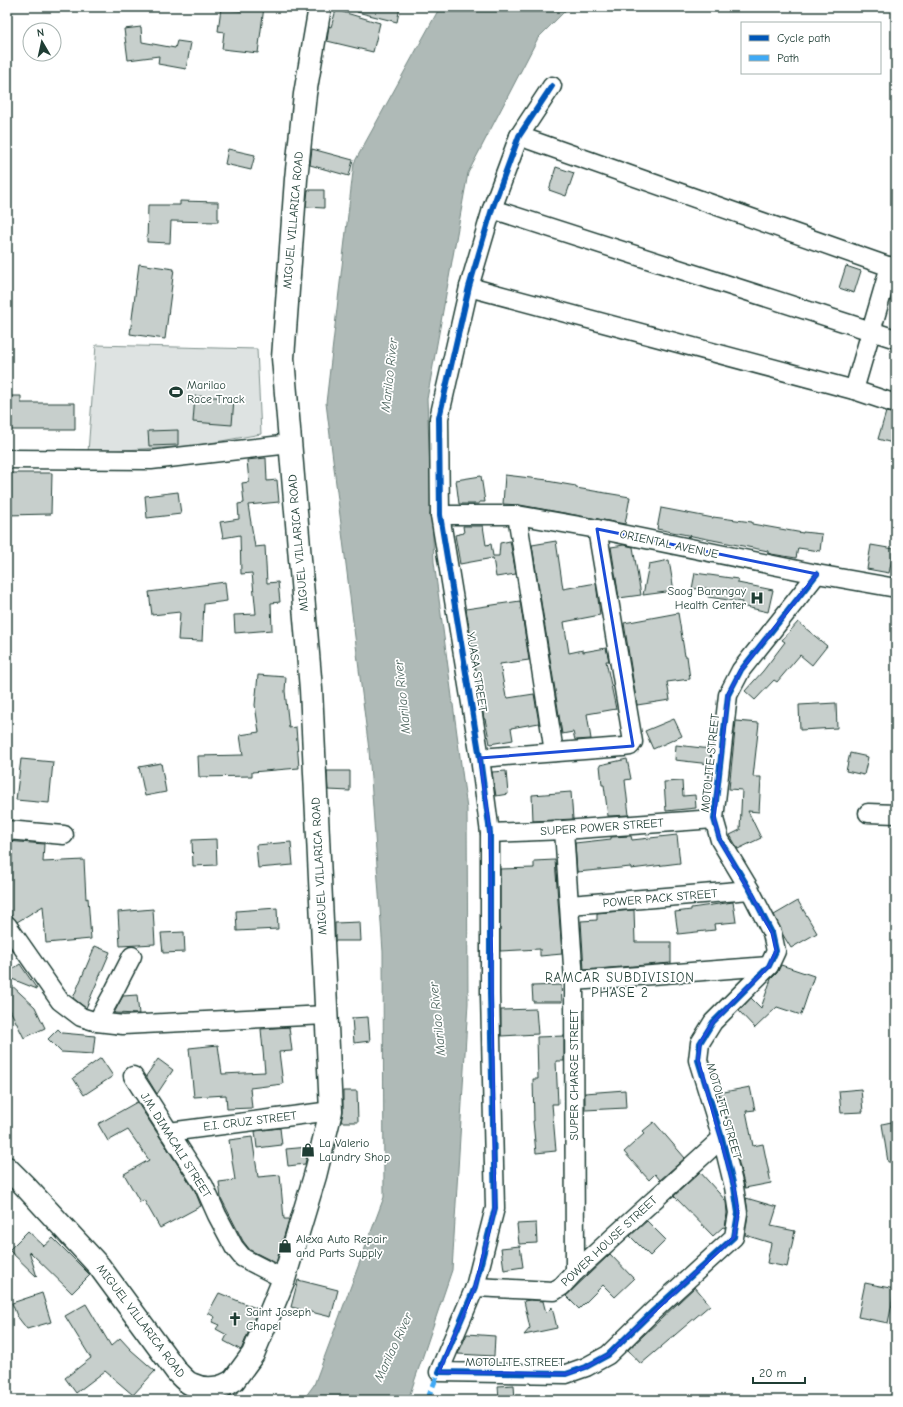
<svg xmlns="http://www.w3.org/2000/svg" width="903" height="1407" font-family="'Comic Neue',sans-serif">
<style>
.green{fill:#dee3e2;stroke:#7e908b}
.water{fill:#afbab7;stroke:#758883}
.building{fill:#c7cfcc;stroke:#1f3d34}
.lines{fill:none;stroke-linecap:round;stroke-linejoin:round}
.minor-casing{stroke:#1f3d34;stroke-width:21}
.major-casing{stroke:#1f3d34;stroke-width:25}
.minor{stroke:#fff;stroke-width:18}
.major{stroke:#fff;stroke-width:22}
.quiet{stroke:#3fa9f5;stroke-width:5;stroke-dasharray:10 5;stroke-linecap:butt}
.cycleway-casing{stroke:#fff;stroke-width:8}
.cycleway{stroke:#0057b8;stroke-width:6}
.marked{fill:none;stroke:#1d4ed8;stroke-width:3;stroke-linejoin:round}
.labels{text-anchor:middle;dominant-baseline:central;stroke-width:3.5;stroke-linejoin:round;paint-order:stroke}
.street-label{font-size:12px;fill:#1f3d34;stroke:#fff}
.poi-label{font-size:12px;fill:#1f3d34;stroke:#fff;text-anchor:start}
.water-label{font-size:13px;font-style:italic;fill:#4a625b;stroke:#fff}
.neighbourhood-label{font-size:13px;letter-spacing:1px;fill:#1f3d34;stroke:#fff}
</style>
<rect width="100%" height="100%" fill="#fff"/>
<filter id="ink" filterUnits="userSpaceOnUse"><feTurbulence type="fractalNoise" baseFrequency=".025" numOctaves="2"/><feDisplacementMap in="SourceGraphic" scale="8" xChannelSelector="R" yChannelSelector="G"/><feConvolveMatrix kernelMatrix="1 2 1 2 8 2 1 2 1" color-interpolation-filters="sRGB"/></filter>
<g filter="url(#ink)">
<path class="green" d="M96 345 257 349 261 434 193 446 88 452Z"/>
<path class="water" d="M440 7H569L538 38 468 173 427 399 434 562 467 809 468 1003 452 1270 408 1400H303L314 1385 384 1197 383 952 369 750 326 403 354 163Z"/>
<g class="building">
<path d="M241 7H264L258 53 222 49 224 32 218 31 221 8 241 11Z"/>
<path d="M358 7H400L397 22 357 12Z"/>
<path d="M336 10 380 23 373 52 327 41 329 26 331 27Z"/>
<path d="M141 27 142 42 175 48 177 41 191 43 186 69 158 64 159 56 128 60 124 29Z"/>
<path d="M228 149 255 155 251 170 225 164Z"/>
<path d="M312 149 353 160 349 176 310 165Z"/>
<path d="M556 167 574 173 566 196 549 190Z"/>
<path d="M308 190H324V208L306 207Z"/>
<path d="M180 201 218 202V222L171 221 170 243 147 242 148 205H180Z"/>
<path d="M139 264 174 269 165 339 130 334Z"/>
<path d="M846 266 861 271 854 293 839 288Z"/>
<path d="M7 396H21V403H75V430H7Z"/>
<path d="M195 396 234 398 232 425 193 422Z"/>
<path d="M886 412 896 414V444L878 439Z"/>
<path d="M178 430V445L149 446 148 431Z"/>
<path d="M266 458 267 481 277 480 279 502 248 505 255 547 265 546 267 583 278 582 280 602 271 603 272 630 235 633 234 615 256 614 252 573 241 574 240 535 223 538 220 522 239 519 238 504 244 503 242 483 249 482 247 460Z"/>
<path d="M7 473H52L51 514 7 515Z"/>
<path d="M505 475 548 480 547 481 576 486V488L630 497 625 524 520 505 503 504Z"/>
<path d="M481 476 485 502H479V504H459L456 480Z"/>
<path d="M178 492 181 514 147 518 145 496Z"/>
<path d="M661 508 713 518V517L752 522V524L803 533V532L822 534 820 551 798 548 796 558 771 554 768 553V551L657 529Z"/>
<path d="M463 526H483L486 545 491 544 493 556H499L500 543 510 541 516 574 496 577 493 558 460 564 455 535 464 533Z"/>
<path d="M556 541 563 589 596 583 600 615 564 622 569 653 583 650V652L606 648 609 661H606L616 709 587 714 591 739 575 740 573 732 562 734 532 545Z"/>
<path d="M624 545 633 547 641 595 619 598 611 547Z"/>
<path d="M871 545 894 549 889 573 867 569Z"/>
<path d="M669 560 674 591 643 595 649 564Z"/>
<path d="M695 573 738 579V583L773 590 768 612 741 606 742 602 708 597 707 588 692 589Z"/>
<path d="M225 582 227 601 204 604 202 641 178 640 180 612 152 615 149 592Z"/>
<path d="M520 601 529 660 500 664 506 697 507 696 508 698 534 694 539 723 511 728 513 740 490 744 485 719H484L466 609Z"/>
<path d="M678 613 685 656H687L690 679 667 682 670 700 637 705 624 623Z"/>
<path d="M798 622 827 646 812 665 800 655 777 682 774 680 755 700 745 691 763 671 785 642 782 640Z"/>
<path d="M258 675 286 677 285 691 289 728 296 727 299 768 252 772V776L199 777 198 756 243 755 240 735 259 732 255 705Z"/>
<path d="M836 703 837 728 800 730 799 705Z"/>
<path d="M674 719 682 736 653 749 645 731Z"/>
<path d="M736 721 759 723 753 777H761L759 812 748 811 761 838 738 849 730 835 740 830 742 790 729 789Z"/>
<path d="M676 745 711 749 710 764 675 760Z"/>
<path d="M850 753 868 757 864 775 846 771Z"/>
<path d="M21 759 53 762 49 803 16 800Z"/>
<path d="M627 759 631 779 625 780 629 815 608 816 604 785H602L600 765Z"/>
<path d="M161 763 166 792 145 796 139 767Z"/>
<path d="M327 771H350V791L328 790Z"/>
<path d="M506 771 508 794 496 796 492 772Z"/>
<path d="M682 781 683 796 695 795 696 808 666 811 664 782Z"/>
<path d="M571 792 573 819 533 821 532 795Z"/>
<path d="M677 835 680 863 631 869V867L577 872 575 843 611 839V837L631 836 632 840Z"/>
<path d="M216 839 217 865 193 866 192 840Z"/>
<path d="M7 841 44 844 43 862 84 860 86 899 88 898 91 939 46 943 43 906 17 922 12 916 7 915Z"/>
<path d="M291 842 293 865 258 868 256 845Z"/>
<path d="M555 860 562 954 540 956V949L500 951V869L534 868V861Z"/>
<path d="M798 901 817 933 791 948 783 935 774 915Z"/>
<path d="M733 902 736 922 714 924 715 930 678 934 675 912 691 910V908Z"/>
<path d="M277 908 278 929 237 931 236 911Z"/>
<path d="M153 909 155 944 120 946 118 912Z"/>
<path d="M634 910 635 942H671V963L584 970 581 921 597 920V913Z"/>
<path d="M360 922 361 941H335V923Z"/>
<path d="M184 932 185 952 163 953 161 933Z"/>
<path d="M95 946 110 952 86 1008 73 998Z"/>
<path d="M20 964 37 989 7 977V973Z"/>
<path d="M781 965 814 976 801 1015 777 1007 754 1029 755 1028 739 1011 751 998 761 1008 771 979 777 973Z"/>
<path d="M7 981 35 1007 45 1028 24 1038 7 1004Z"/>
<path d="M561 985 562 1002H533L532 986Z"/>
<path d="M137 995 139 1014 114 1013 123 996Z"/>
<path d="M536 1009 538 1034 501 1036V1010Z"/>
<path d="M368 1017 370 1041 354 1043 352 1018Z"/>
<path d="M289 1027 292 1051 279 1052 283 1084 250 1088 252 1108 227 1109 226 1095 194 1097 189 1048 218 1045 222 1074 265 1072 261 1029Z"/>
<path d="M58 1029 62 1033 95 1036 93 1054 61 1052 48 1039Z"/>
<path d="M564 1036V1061H556L558 1104H552L556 1151 536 1153 533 1121H534L533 1079H538L537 1037Z"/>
<path d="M101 1058 113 1076 84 1095 73 1078Z"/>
<path d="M158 1059 173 1070 157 1094 146 1076Z"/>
<path d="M750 1087 755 1110 746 1111 753 1146 763 1144 771 1183 745 1188 732 1135 719 1093Z"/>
<path d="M861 1089 863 1112 841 1113 839 1091Z"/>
<path d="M625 1090 626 1108 585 1110V1093Z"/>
<path d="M343 1091H357L358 1122H341L343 1111Z"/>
<path d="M137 1102 195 1191 201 1206 160 1228 144 1200 140 1202 124 1174 149 1160 128 1130 108 1141 98 1124Z"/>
<path d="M896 1121V1162H888L882 1124Z"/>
<path d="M654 1122 685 1158 660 1180 655 1174 649 1180 624 1152 645 1133 643 1131Z"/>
<path d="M280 1128 282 1145 257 1148 255 1131Z"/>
<path d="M252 1137 258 1177 280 1175 284 1219H289L276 1263 250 1250 243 1241 221 1198 219 1182 235 1180 229 1140Z"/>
<path d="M309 1147 305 1164 288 1166 286 1149Z"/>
<path d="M700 1172 726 1201 727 1213 725 1228 723 1227 713 1236 674 1196Z"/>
<path d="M746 1198 777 1207 771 1226 795 1231 787 1267 767 1263 771 1243 745 1235 748 1214Z"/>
<path d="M647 1221 666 1240 650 1256 630 1236Z"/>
<path d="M536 1223 537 1243 519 1244 517 1224Z"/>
<path d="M28 1231 44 1246 53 1238 90 1275 72 1293 29 1251 37 1277 9 1250Z"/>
<path d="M520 1246 523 1267 504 1270 501 1248Z"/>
<path d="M610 1254 634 1279 615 1297 603 1285 579 1309 566 1296Z"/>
<path d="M298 1280 338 1290 331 1317 291 1307Z"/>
<path d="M865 1283 895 1289 888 1323 858 1317Z"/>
<path d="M695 1287 710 1305 641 1364 628 1350Z"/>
<path d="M42 1293 51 1322 27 1329 17 1316 12 1303Z"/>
<path d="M219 1293 258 1309 241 1350 224 1341 227 1335 216 1329 219 1325 212 1322 215 1317 208 1313Z"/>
<path d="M530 1300 543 1301 546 1313 552 1307 557 1328 524 1335 530 1328 524 1301Z"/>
<path d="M86 1304 111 1346 120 1338 131 1350 155 1371 133 1395 105 1371 76 1393 65 1378 91 1358 65 1316Z"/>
<path d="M467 1334 495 1336 494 1356 458 1354Z"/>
<path d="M514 1385 515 1400H499L498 1386Z"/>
</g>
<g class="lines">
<g class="minor-casing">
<g id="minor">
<path d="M552 86 519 136 492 209 469 287 439 418 440 515 480 758 490 833V994L495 1208 475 1287 439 1372 566 1374 586 1367 608 1355 653 1311 734 1237 738 1213 734 1187 722 1138 698 1060 700 1043 713 1022 769 966 776 951 772 933 750 890 720 840 714 819 728 695 741 670 817 574"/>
<path d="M519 136 896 269"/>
<path d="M492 209 896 339"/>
<path d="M469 287 854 390 896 404"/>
<path d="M854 390 890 266"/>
<path d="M7 459 151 460 290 444"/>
<path d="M440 515H517L597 529 817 574 896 588"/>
<path d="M517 515 554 752"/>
<path d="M480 758 623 747 630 746 633 742 597 529"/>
<path d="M868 813 896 814"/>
<path d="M7 830 64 835"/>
<path d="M564 830 574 981 575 1272"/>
<path d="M490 833 564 830 714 819"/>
<path d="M570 905 750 890"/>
<path d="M7 925 60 1001 81 1017 97 1022 123 1025 326 1015"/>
<path d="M574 981 769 966"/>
<path d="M97 1022 112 995 132 956"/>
<path d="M133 1076 204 1186 217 1215 234 1247 243 1258 284 1279"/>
<path d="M169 1132 331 1111"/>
<path d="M475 1287 554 1291 562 1286 575 1272 722 1138"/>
</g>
</g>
<g class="major-casing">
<path id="major" d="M7 1168 25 1186 99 1266 177 1372C181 1376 186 1382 191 1384 205 1391 222 1389 234 1380L253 1354 284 1279 315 1176 331 1111 311 689 283 358 296 179 305 94 320 7"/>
</g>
<use href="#minor" class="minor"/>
<use href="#major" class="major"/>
<path class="quiet" d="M427 1400 439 1372"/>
<g class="cycleway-casing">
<path id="cycleway" d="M552 86 519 136 492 209 469 287 439 418 440 515 480 758 490 833V994L495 1208 475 1287 439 1372 566 1374 586 1367 608 1355 653 1311 734 1237 738 1213 734 1187 722 1138 698 1060 700 1043 713 1022 769 966 776 951 772 933 750 890 720 840 714 819 728 695 741 670 817 574"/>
</g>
<use href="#cycleway" class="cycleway"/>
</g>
</g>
<path class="marked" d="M597 529 817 574 741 670 728 695 714 819 720 840 772 933 776 951 769 966 713 1022 700 1043 698 1060 734 1187 738 1213 734 1237 608 1355 586 1367 566 1374 439 1372 475 1287 495 1208 490 833 480 758 633 746Z"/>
<defs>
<g id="stadium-bare" transform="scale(1.08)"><path d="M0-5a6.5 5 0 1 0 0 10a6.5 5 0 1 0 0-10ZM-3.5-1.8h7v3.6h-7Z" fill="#1f3d34" stroke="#fff" stroke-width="2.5" paint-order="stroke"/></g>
<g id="hospital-bare" transform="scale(1.08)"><path d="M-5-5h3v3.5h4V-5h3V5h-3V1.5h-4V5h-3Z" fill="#1f3d34" stroke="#fff" stroke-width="2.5" paint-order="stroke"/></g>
<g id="shop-bare" transform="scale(1.08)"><path d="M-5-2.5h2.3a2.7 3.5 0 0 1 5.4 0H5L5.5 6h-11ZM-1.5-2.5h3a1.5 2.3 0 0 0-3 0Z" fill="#1f3d34" stroke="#fff" stroke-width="2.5" paint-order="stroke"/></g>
<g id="church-bare" transform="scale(1.08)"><path d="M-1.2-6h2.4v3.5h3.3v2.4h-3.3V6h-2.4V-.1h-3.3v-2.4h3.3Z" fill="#1f3d34" stroke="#fff" stroke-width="2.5" paint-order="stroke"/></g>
</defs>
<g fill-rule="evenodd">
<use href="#stadium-bare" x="176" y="392"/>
<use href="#hospital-bare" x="757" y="598"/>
<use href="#shop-bare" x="308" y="1150"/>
<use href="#shop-bare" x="285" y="1246"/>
<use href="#church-bare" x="235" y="1319"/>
</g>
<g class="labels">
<g class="street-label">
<text transform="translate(293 220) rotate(-85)">MIGUEL VILLARICA ROAD</text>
<text transform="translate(298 543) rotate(-95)">MIGUEL VILLARICA ROAD</text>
<text transform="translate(669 544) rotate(12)">ORIENTAL AVENUE</text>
<text transform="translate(477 672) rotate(81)">YUASA STREET</text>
<text transform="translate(710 763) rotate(-84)">MOTOLITE STREET</text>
<text transform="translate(602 827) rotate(-4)">SUPER POWER STREET</text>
<text transform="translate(319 866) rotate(-93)">MIGUEL VILLARICA ROAD</text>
<text transform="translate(660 898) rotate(-5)">POWER PACK STREET</text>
<text transform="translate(574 1075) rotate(-90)">SUPER CHARGE STREET</text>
<text transform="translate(724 1111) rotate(74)">MOTOLITE STREET</text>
<text transform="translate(250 1121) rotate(-7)">E.I. CRUZ STREET</text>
<text transform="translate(176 1145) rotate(58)">J.M. DIMACALI STREET</text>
<text transform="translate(609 1241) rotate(-43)">POWER HOUSE STREET</text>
<text transform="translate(141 1321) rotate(53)">MIGUEL VILLARICA ROAD</text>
<text x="515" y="1362">MOTOLITE STREET</text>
</g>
<g class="poi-label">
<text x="187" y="385">Marilao<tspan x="187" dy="14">Race Track</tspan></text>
<text x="746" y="591" text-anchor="end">Saog Barangay<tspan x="746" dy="14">Health Center</tspan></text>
<text x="319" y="1143">La Valerio<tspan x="319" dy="14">Laundry Shop</tspan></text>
<text x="296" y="1239">Alexa Auto Repair<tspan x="296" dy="14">and Parts Supply</tspan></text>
<text x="246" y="1312">Saint Joseph<tspan x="246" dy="14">Chapel</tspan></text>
</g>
<g class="water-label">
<text transform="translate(389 375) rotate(-84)">Marilao River</text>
<text transform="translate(402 697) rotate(-96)">Marilao River</text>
<text transform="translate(437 1019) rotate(-96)">Marilao River</text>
<text transform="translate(393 1347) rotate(-65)">Marilao River</text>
</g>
<g class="neighbourhood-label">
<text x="620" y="977">RAMCAR SUBDIVISION<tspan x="620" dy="15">PHASE 2</tspan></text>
</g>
</g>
<rect width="903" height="1407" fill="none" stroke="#fff" stroke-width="24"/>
<rect x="12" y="12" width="879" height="1383" fill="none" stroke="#1f3d34" stroke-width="1.5" filter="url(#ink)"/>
<rect x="741" y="22" width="140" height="52" fill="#ffffff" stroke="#a5b1ae"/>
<rect x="749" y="35" width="20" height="6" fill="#0057b8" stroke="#a5b1ae"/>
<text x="777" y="42" font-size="12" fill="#1f3d34">Cycle path</text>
<rect x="749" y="55" width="20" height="6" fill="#3fa9f5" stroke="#a5b1ae"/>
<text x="777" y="62" font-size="12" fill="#1f3d34">Path</text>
<g transform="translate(42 42) rotate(351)"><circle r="19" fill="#ffffff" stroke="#a5b1ae"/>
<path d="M0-3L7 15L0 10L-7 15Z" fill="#1f3d34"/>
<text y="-6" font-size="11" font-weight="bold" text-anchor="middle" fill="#1f3d34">N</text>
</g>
<path d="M753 1377v6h52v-6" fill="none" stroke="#1f3d34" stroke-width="2"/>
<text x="759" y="1377" font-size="12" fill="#1f3d34" stroke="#ffffff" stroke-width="3" paint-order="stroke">20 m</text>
</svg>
